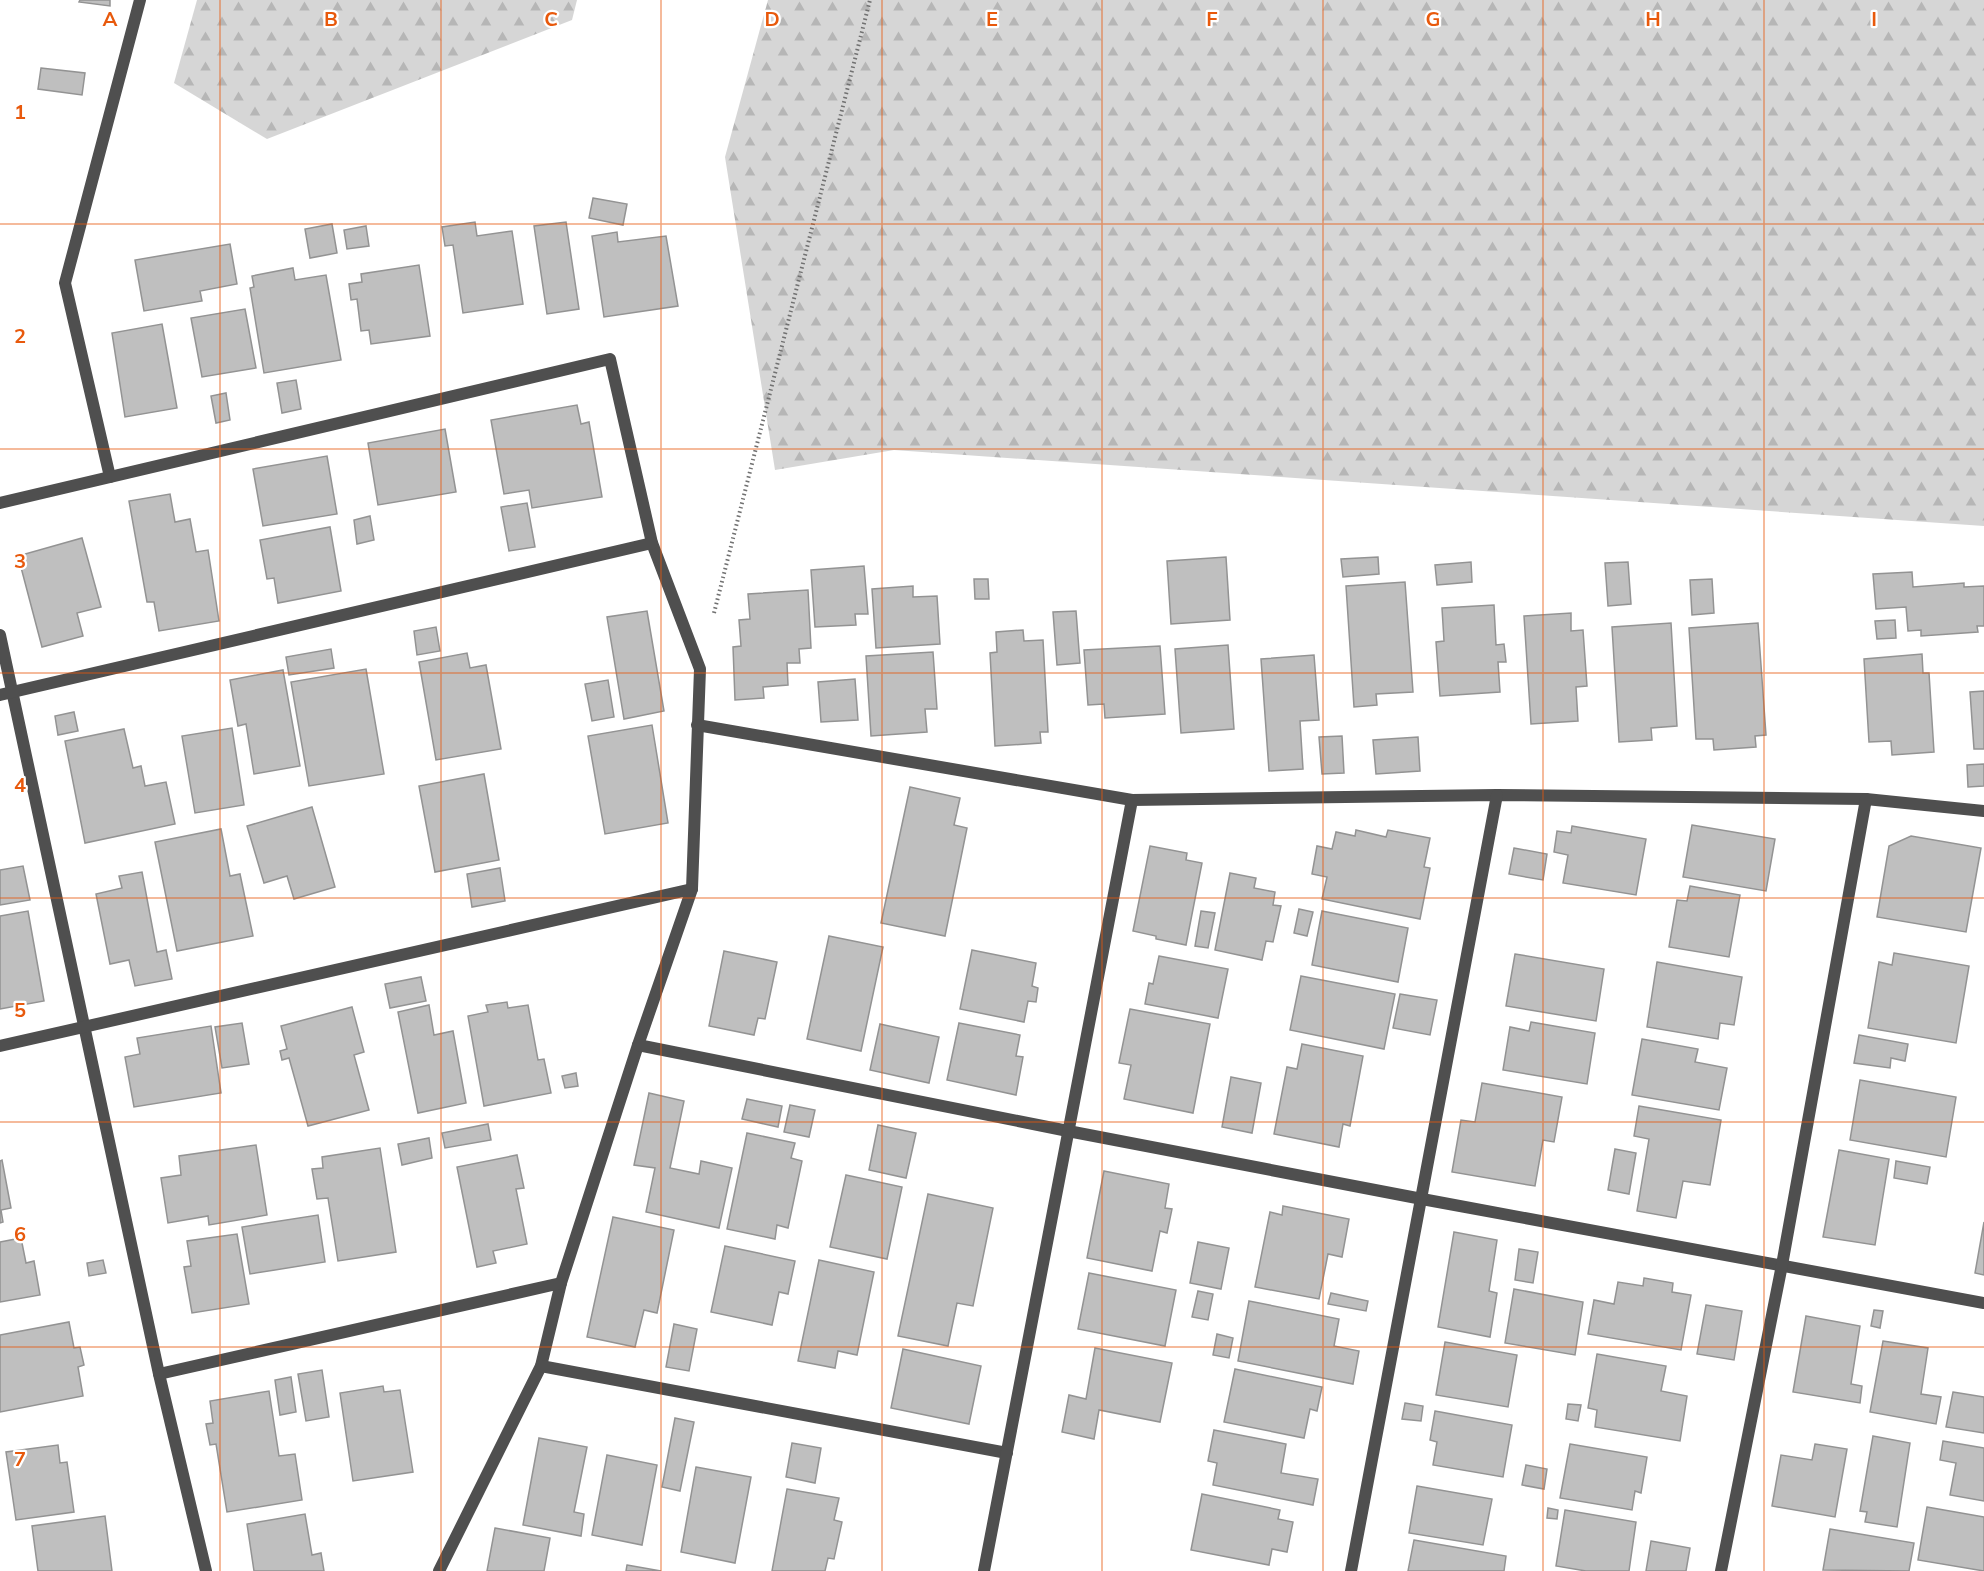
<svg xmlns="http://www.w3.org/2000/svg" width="1984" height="1571" font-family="Mulish,sans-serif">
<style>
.forest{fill:url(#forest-firs)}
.building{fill:#bfbfbf;stroke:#939393;stroke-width:1.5}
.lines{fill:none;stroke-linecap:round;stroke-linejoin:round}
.path{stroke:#717171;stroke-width:4;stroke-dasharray:1.5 3;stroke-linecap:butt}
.minor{stroke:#4f4f4f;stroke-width:12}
.grid{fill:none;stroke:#e8590c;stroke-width:1.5;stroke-opacity:0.55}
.grid-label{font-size:20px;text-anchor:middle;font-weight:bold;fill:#e8590c;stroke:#fff;stroke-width:4.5;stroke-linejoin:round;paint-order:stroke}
</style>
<defs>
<pattern id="forest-firs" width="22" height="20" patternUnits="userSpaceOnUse" patternTransform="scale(1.5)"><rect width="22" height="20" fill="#d6d6d6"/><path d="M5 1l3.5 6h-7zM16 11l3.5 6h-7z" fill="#b6b6b6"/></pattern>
</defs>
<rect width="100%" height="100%" fill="#fff"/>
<g class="forest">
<path d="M197 0H577L572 20 267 139 174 83Z"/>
<path d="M768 0H1984V526L894 450 775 470 725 157Z"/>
</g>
<g class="building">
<path d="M80 0H110V6L79 2Z"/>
<path d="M41 68 85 73 82 95 38 89Z"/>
<path d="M593 198 627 204 623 225 589 218Z"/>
<path d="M475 222 477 236 512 231 523 304 463 313 453 245 445 246 442 227Z"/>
<path d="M566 222 579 309 547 314 534 226Z"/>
<path d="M332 224 337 253 310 258 305 229Z"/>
<path d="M366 226 369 246 347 249 344 230Z"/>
<path d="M617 232 618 242 666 236 678 306 604 317 592 236Z"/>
<path d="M230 244 237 284 200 291 202 301 144 311 135 260Z"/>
<path d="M419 265 430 336 371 344 369 330 361 331 357 299 351 300 349 284 362 282 361 274Z"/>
<path d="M293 268 295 280 326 275 341 360 264 373 250 288 254 287 252 276Z"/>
<path d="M245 309 256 368 202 377 191 318Z"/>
<path d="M162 324 177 408 125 417 112 333Z"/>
<path d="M296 380 301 409 282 413 277 383Z"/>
<path d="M226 393 230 420 216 423 211 396Z"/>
<path d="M577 405 581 424 589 422 602 497 532 508 529 490 504 494 491 420Z"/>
<path d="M445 429 456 492 378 505 368 443Z"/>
<path d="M327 456 337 514 263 526 253 469Z"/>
<path d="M170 494 175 522 190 519 196 552 208 550 219 621 159 631 154 602H147L129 501Z"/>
<path d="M527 503 535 547 509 551 501 507Z"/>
<path d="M370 516 374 540 357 544 354 520Z"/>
<path d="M330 527 341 591 278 603 274 578 267 579 260 540Z"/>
<path d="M82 538 101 607 77 613 83 636 42 647 18 556Z"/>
<path d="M1226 557 1230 620 1171 624 1167 561Z"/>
<path d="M1378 557 1379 574 1343 577 1341 559Z"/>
<path d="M1471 562 1472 582 1437 585 1435 565Z"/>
<path d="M1628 562 1631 604 1608 606 1605 563Z"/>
<path d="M864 566 868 614H855L856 625 815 627 811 570Z"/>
<path d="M1912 572 1913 587 1964 583V587L1984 586V626H1977L1978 632 1921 636V630L1908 631 1906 607 1876 609 1873 574Z"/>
<path d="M974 579H988L989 599H975Z"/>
<path d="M1712 579 1714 613 1692 615 1690 580Z"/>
<path d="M1405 582 1413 692 1376 694 1377 705 1354 707 1346 586Z"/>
<path d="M913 586V597L937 596 940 644 876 648 872 589Z"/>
<path d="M808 590 811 648 799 649 800 663H787L788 685 763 687 764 698 735 700 733 647 741 646 739 620 750 619 748 594Z"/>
<path d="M1494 605 1496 645 1504 644 1506 662H1498L1500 692 1440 696 1436 642 1444 641 1442 608Z"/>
<path d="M647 611 664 711 624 719 607 617Z"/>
<path d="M1076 611 1080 663 1057 665 1053 612Z"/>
<path d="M1571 613V631L1583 630 1587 686 1576 687 1578 721 1531 724 1524 616Z"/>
<path d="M1895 620 1896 638 1877 639 1875 621Z"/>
<path d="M1671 623 1677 726 1651 728 1652 740 1619 742 1612 627Z"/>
<path d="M1758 623 1766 735 1755 736 1756 747 1714 750 1713 739H1696L1689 628Z"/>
<path d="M436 627 440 651 417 655 414 631Z"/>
<path d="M1023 630 1024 641 1043 640 1048 732H1040L1041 743 995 746 990 653 997 652 996 632Z"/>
<path d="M1228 645 1234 729 1181 733 1175 649Z"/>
<path d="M1160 646 1165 714 1105 718 1104 704 1088 705 1084 650Z"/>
<path d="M331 649 334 668 289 675 286 657Z"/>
<path d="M933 652 937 709H925L927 732 871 736 866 656Z"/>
<path d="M467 653 470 668 486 665 501 749 436 760 419 662Z"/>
<path d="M1922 654 1923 673H1929L1934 752 1892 755 1891 741 1869 742 1864 659Z"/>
<path d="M1314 655 1319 720 1300 721 1303 769 1269 771 1261 659Z"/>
<path d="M366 669 384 774 309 786 291 682Z"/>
<path d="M283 670 300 766 254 774 246 724 238 726 230 680Z"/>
<path d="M855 679 858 720 821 722 818 682Z"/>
<path d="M608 680 614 717 592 721 585 684Z"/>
<path d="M1984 691V749H1974L1970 692Z"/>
<path d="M74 712 78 731 58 735 55 716Z"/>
<path d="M652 725 668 823 605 834 588 736Z"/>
<path d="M232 728 244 805 195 813 182 736Z"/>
<path d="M124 729 133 768 141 766 145 786 166 782 175 824 85 843 65 741Z"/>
<path d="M1342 736 1344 773 1322 774 1319 737Z"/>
<path d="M1418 737 1420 771 1376 774 1373 740Z"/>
<path d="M1984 764V786L1968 787 1967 765Z"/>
<path d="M484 774 499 860 435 872 419 786Z"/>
<path d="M910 787 960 798 954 825 967 828 945 936 881 923Z"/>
<path d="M312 807 335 887 294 899 287 876 264 883 247 826Z"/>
<path d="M1692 825 1775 839 1766 891 1683 877Z"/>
<path d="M1572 826 1646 839 1636 895 1563 883 1568 855 1554 852 1557 831 1571 833Z"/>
<path d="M221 829 230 876 240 874 253 936 177 951 155 842Z"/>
<path d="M1356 830 1386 837 1388 830 1430 838 1424 867 1430 868 1420 919 1322 899 1327 877 1312 874 1317 846 1332 849 1336 832 1355 836Z"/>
<path d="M1911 836 1981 848 1966 932 1877 917 1889 846Z"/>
<path d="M1150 846 1187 853 1186 860 1202 863 1186 945 1156 939V936L1133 931Z"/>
<path d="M1514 848 1547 854 1543 880 1509 874Z"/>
<path d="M23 866 30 900 0 905V870Z"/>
<path d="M500 868 505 901 472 907 467 874Z"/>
<path d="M142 872 157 952 166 950 172 979 135 986 129 960 110 964 96 894 122 888 119 876Z"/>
<path d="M1230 873 1256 878 1254 888 1275 892 1273 905 1281 906 1273 942 1266 941 1262 960 1215 950Z"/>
<path d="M1690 886 1740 895 1729 957 1669 947 1677 900 1687 901Z"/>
<path d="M1299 909 1313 912 1307 936 1294 933Z"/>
<path d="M28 911 44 1001 0 1009V916Z"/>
<path d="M1201 911 1215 913 1208 948 1195 946Z"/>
<path d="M1322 911 1408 928 1398 982 1312 965Z"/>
<path d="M829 936 883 947 861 1051 807 1039Z"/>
<path d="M972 950 1036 963 1032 986 1038 988 1036 1002 1028 1001 1024 1022 960 1009Z"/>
<path d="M724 951 777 962 765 1019 758 1018 754 1035 709 1026Z"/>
<path d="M1894 953 1969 966 1956 1043 1868 1028 1879 962 1892 965Z"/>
<path d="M1515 954 1604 969 1596 1021 1506 1006Z"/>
<path d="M1159 956 1228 969 1218 1018 1145 1004 1149 983 1153 984Z"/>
<path d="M1657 962 1742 977 1734 1025 1720 1023 1718 1039 1647 1027Z"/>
<path d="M1301 976 1395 994 1384 1049 1290 1030Z"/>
<path d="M421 977 426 1001 390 1008 385 984Z"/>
<path d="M1400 994 1437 1000 1430 1035 1393 1028Z"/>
<path d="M507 1002 508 1008 528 1005 538 1060 544 1059 551 1093 484 1106 468 1016 488 1012 486 1005Z"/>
<path d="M429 1005 434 1035 453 1031 466 1103 418 1113 398 1012Z"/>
<path d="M352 1007 364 1052 354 1055 369 1110 308 1126 289 1058 282 1060 280 1051 287 1049 281 1026Z"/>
<path d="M1130 1009 1210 1024 1193 1113 1124 1099 1131 1065 1119 1063Z"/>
<path d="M1531 1022 1595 1033 1587 1084 1503 1070 1510 1027 1529 1031Z"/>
<path d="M242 1023 249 1064 222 1068 215 1027Z"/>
<path d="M959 1023 1020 1035 1016 1056 1023 1057 1016 1095 947 1080Z"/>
<path d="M880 1024 939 1037 929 1083 870 1070Z"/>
<path d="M211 1026 221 1093 134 1107 125 1057 140 1054 137 1038Z"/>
<path d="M1859 1035 1908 1044 1905 1061 1891 1058 1890 1068 1854 1063Z"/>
<path d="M1642 1039 1698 1049 1695 1062 1727 1068 1719 1110 1632 1095Z"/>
<path d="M1302 1044 1363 1056 1350 1126 1343 1124 1339 1147 1274 1134 1287 1067 1297 1069Z"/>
<path d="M576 1073 578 1086 565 1088 562 1076Z"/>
<path d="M1231 1077 1261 1083 1252 1133 1222 1127Z"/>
<path d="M1860 1080 1956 1097 1946 1157 1850 1140Z"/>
<path d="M1482 1083 1562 1097 1554 1142 1543 1140 1535 1186 1452 1172 1461 1120 1475 1122Z"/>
<path d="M649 1093 684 1101 670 1168 699 1174 701 1161 732 1168 719 1228 646 1212 655 1168 634 1165Z"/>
<path d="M747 1099 782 1106 778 1127 742 1119Z"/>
<path d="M790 1105 815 1110 809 1137 784 1132Z"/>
<path d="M1639 1106 1721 1120 1710 1185 1683 1181 1676 1218 1637 1211 1649 1139 1634 1136Z"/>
<path d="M488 1124 491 1140 445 1148 442 1133Z"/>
<path d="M878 1125 916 1133 906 1178 869 1170Z"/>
<path d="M747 1133 795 1143 791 1158 802 1161 788 1228 777 1225 775 1239 727 1229Z"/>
<path d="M429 1138 432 1158 402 1165 398 1144Z"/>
<path d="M256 1145 267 1215 209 1225 208 1216 168 1223 161 1178 181 1175 179 1156Z"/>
<path d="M380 1148 396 1252 338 1261 328 1198 317 1199 312 1169 323 1168 322 1157Z"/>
<path d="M1615 1149 1636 1153 1629 1194 1608 1190Z"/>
<path d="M1839 1150 1889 1159 1875 1245 1823 1237Z"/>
<path d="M517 1155 524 1188 516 1189 527 1244 493 1251 496 1263 477 1267 457 1167Z"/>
<path d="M2 1160 11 1208 1 1210 3 1222 0 1223V1161Z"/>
<path d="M1896 1161 1930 1167 1927 1184 1894 1178Z"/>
<path d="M1104 1171 1169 1184 1165 1208 1172 1209 1167 1233 1160 1231 1152 1271 1087 1258Z"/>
<path d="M846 1175 902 1187 887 1259 830 1247Z"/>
<path d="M928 1194 993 1208 973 1306 957 1303 948 1346 898 1336Z"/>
<path d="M1283 1206 1349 1219 1342 1257 1328 1254 1319 1299 1255 1287 1270 1212 1282 1215Z"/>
<path d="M318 1215 325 1262 250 1274 242 1227Z"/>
<path d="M613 1217 674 1230 657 1313 644 1310 635 1347 587 1337Z"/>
<path d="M1984 1222V1275L1975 1273Z"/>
<path d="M1454 1232 1497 1240 1489 1291 1497 1293 1490 1337 1438 1327Z"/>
<path d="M237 1234 249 1304 192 1313 184 1267 191 1266 187 1241Z"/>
<path d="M21 1238 26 1263 34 1261 40 1295 0 1302V1242Z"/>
<path d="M1198 1242 1229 1248 1221 1289 1190 1283Z"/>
<path d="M725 1246 795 1261 788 1294 779 1292 772 1325 711 1312Z"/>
<path d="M1519 1249 1538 1252 1533 1283 1515 1280Z"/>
<path d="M103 1260 106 1273 89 1276 87 1263Z"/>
<path d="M819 1260 874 1272 857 1355 838 1351 835 1368 798 1361Z"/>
<path d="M1089 1273 1176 1290 1165 1346 1078 1329Z"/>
<path d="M1644 1278 1673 1283 1672 1292 1691 1295 1681 1350 1588 1334 1594 1300 1614 1304 1618 1282 1643 1286Z"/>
<path d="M1514 1289 1583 1302 1575 1355 1505 1343Z"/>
<path d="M1198 1291 1213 1294 1208 1320 1192 1317Z"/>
<path d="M1331 1293 1368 1301 1366 1311 1328 1304Z"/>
<path d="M1249 1301 1339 1319 1334 1346 1359 1351 1353 1384 1238 1361Z"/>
<path d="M1706 1305 1742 1311 1734 1360 1697 1354Z"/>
<path d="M1874 1310 1883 1311 1880 1328 1871 1326Z"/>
<path d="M1806 1316 1860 1326 1851 1384 1862 1386 1860 1403 1793 1392Z"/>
<path d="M69 1322 74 1348 80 1347 84 1365 78 1367 83 1396 0 1412V1335Z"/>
<path d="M674 1324 697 1329 689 1371 666 1367Z"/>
<path d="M1217 1334 1233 1338 1229 1358 1213 1355Z"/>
<path d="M1883 1341 1928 1348 1921 1394 1941 1397 1936 1424 1870 1412Z"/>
<path d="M1445 1342 1517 1355 1508 1407 1436 1395Z"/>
<path d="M1095 1348 1172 1363 1160 1422 1099 1410 1094 1439 1062 1432 1069 1395 1086 1399Z"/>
<path d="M903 1349 981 1366 969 1424 891 1408Z"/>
<path d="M1597 1354 1666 1366 1661 1391 1687 1396 1680 1441 1595 1427 1597 1410 1588 1408Z"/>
<path d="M1235 1369 1322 1387 1317 1411 1310 1409 1304 1438 1224 1422Z"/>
<path d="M322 1370 329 1417 306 1421 298 1374Z"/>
<path d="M291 1377 296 1412 280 1415 275 1380Z"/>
<path d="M383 1386 384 1392 400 1390 413 1472 353 1481 340 1393Z"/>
<path d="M269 1391 279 1456 295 1454 302 1500 227 1512 216 1444 210 1445 206 1424 213 1423 210 1401Z"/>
<path d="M1953 1392 1984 1397V1433L1946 1427Z"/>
<path d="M1405 1403 1423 1406 1421 1421 1402 1419Z"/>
<path d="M1568 1404 1581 1405 1578 1421 1566 1419Z"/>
<path d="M1435 1411 1512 1425 1503 1477 1433 1465 1437 1442 1430 1440Z"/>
<path d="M675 1418 694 1422 680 1491 662 1487Z"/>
<path d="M1214 1430 1286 1444 1281 1473 1318 1479 1313 1505 1213 1485 1217 1463 1208 1461Z"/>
<path d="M1873 1436 1910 1443 1897 1527 1865 1522 1867 1512 1860 1511Z"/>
<path d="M539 1438 587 1447 574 1512 584 1514 581 1536 523 1525Z"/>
<path d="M1943 1441 1984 1448V1501L1950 1495 1956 1463 1940 1460Z"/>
<path d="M792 1443 821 1448 815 1483 786 1477Z"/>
<path d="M1570 1444 1647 1457 1641 1493 1635 1491 1632 1510 1560 1498Z"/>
<path d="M1815 1444 1847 1449 1835 1517 1772 1506 1781 1455 1812 1460Z"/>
<path d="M58 1445 60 1463 67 1462 74 1512 16 1520 6 1452Z"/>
<path d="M607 1455 657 1465 642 1545 592 1535Z"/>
<path d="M1526 1465 1547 1469 1544 1489 1522 1485Z"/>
<path d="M696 1467 751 1477 735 1563 681 1552Z"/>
<path d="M1417 1486 1492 1499 1483 1545 1409 1533Z"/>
<path d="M787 1489 839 1498 834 1520 842 1522 834 1559 828 1558 825 1571H772Z"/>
<path d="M1202 1494 1280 1510 1278 1519 1293 1522 1287 1552 1272 1549 1269 1565 1191 1550Z"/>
<path d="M1927 1507 1984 1517V1571L1918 1560Z"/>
<path d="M1548 1508 1558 1510 1557 1519 1547 1518Z"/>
<path d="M1565 1510 1636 1522 1629 1571H1586L1556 1566Z"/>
<path d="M305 1514 312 1555 321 1553 324 1571H254L247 1524Z"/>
<path d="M105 1516 112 1571H38L32 1526Z"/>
<path d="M495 1528 550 1538 544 1571H487Z"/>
<path d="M1830 1529 1914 1543 1909 1571 1823 1570Z"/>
<path d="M1414 1540 1506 1556 1504 1571H1408Z"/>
<path d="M1651 1541 1690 1548 1686 1571H1646Z"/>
<path d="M627 1565 661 1571H626Z"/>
</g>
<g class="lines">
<path class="path" d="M714 613 870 0"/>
<g class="minor">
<path d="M110 477 65 283 140 0"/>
<path d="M0 503 610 359 652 543 700 669 692 889 638 1045 561 1283 541 1366 439 1571"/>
<path d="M0 635 159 1374 206 1571"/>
<path d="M0 695 652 543"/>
<path d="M697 725 1132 800 1497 795 1866 799 1984 811"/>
<path d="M638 1045 1068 1131 1422 1199 1984 1303"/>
<path d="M0 1046 692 889"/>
<path d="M541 1366 1007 1453"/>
<path d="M159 1374 561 1283"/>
<path d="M984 1571 1132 800"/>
<path d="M1351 1571 1497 795"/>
<path d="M1721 1571 1782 1265 1866 799"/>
</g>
</g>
<path class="grid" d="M220 0V1571M441 0V1571M661 0V1571M882 0V1571M1102 0V1571M1323 0V1571M1543 0V1571M1764 0V1571M0 224H1984M0 449H1984M0 673H1984M0 898H1984M0 1122H1984M0 1347H1984"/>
<g class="grid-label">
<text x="110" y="26">A</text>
<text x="331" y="26">B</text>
<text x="551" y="26">C</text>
<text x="772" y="26">D</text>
<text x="992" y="26">E</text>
<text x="1212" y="26">F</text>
<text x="1433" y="26">G</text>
<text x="1653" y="26">H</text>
<text x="1874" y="26">I</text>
<text x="20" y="119">1</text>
<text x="20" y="343">2</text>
<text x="20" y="568">3</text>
<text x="20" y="792">4</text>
<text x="20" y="1017">5</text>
<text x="20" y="1241">6</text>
<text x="20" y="1466">7</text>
</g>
</svg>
